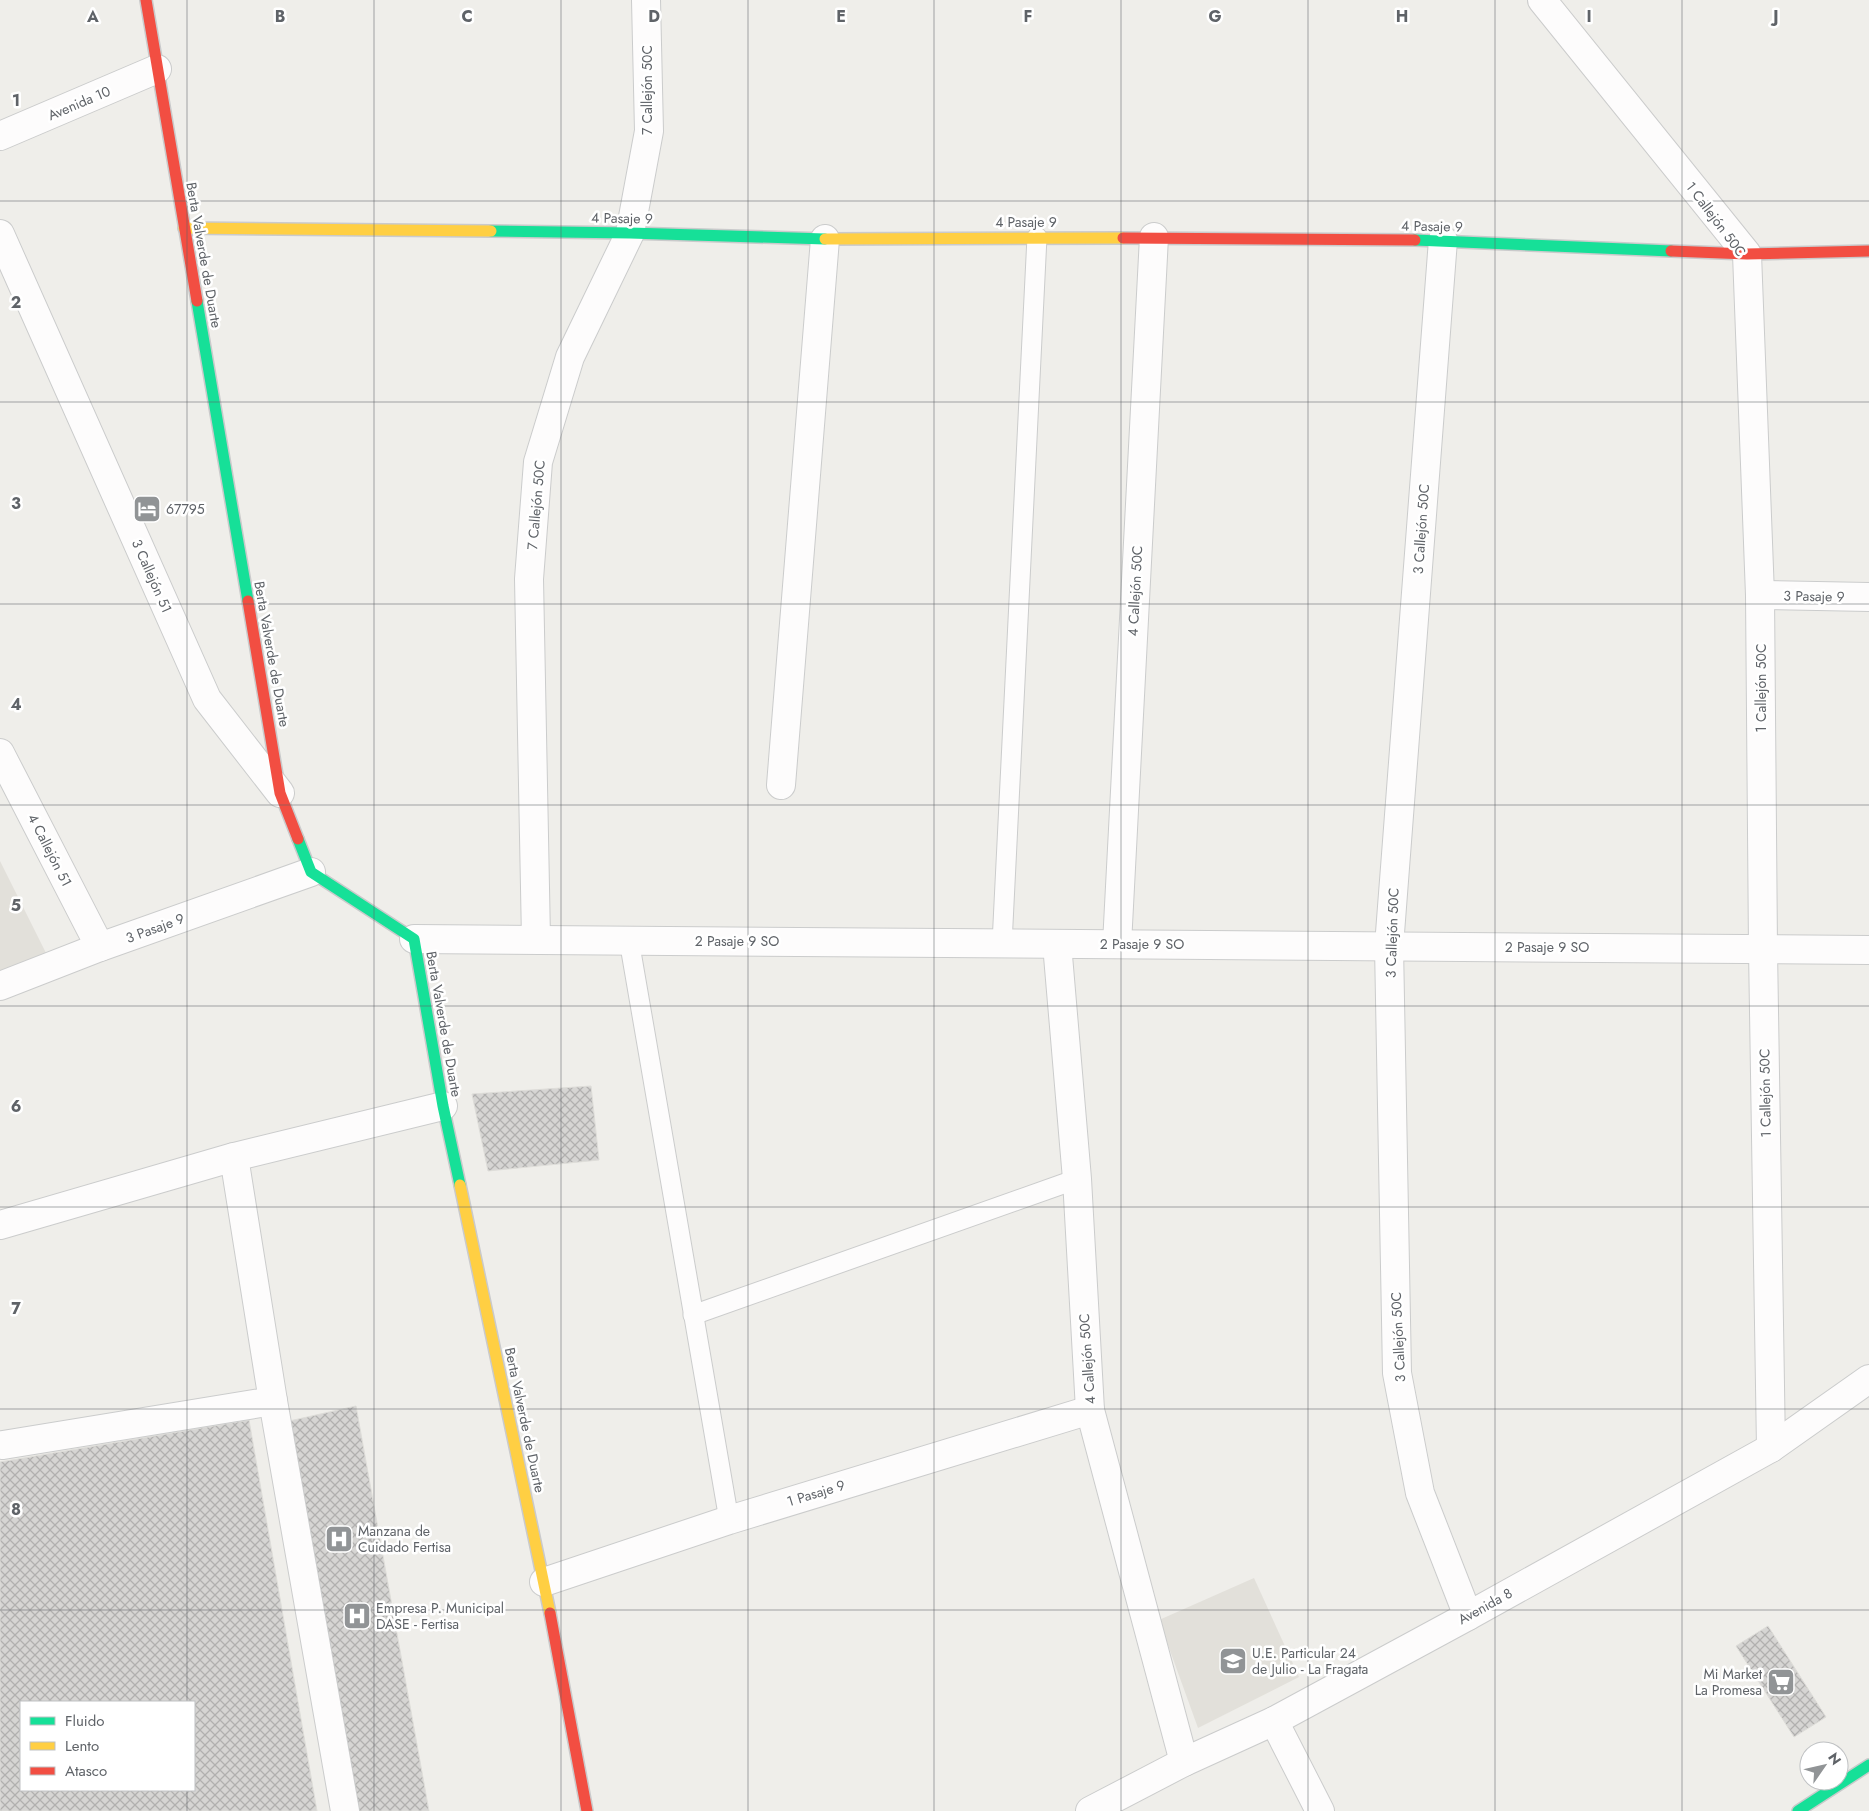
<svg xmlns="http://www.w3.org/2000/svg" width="1869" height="1811" font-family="Jost,sans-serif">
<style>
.education{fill:#e2e0da}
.building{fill:url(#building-cross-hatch);stroke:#deddd9;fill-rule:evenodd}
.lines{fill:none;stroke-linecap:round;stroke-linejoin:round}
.lane-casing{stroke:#cbcccc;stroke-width:21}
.street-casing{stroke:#cbcccc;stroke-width:30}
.fast-casing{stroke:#cacacb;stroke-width:14}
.slow-casing{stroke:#cacacb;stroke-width:14}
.jam-casing{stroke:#cacacb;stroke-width:14}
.lane{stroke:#fdfcfc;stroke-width:19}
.street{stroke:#fdfcfc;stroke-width:28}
.fast{stroke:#16e098;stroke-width:11}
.slow{stroke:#ffcf43;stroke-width:11}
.jam{stroke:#f24e42;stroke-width:11}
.grid{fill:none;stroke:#5f6368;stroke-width:1;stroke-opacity:0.55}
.labels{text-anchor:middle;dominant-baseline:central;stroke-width:5;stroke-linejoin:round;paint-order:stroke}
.street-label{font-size:14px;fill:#5f6368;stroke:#fff}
.poi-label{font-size:14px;fill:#5f6368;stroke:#fff;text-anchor:start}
.grid-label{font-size:16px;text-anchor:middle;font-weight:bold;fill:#5f6368;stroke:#fff;stroke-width:5;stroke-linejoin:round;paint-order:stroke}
</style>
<defs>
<pattern id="building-cross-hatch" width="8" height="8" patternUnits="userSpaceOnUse" patternTransform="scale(1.25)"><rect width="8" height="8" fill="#d6d5d3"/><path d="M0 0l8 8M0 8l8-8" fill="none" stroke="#b1b0af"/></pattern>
</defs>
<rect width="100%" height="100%" fill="#efeeea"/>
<g class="education">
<path d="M0 861 47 955 0 972Z"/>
<path d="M1254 1578 1299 1677 1198 1728 1159 1620Z"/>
</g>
<g class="building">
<path d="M591 1086 599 1160 488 1171 472 1094Z"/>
<path d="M356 1406 429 1811H355L285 1422Z"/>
<path d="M249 1420 317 1811H0V1462ZM21 1702H194V1790H21Z"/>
<path d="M1768 1626 1826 1717 1794 1737 1736 1646Z"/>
</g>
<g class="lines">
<g class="lane-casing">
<g id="lane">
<path d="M629 940 729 1520"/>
<path d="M1002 944 1037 237"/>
<path d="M693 1315 1077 1179"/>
</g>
</g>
<g class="street-casing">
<g id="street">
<path d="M1542 0 1747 254 1760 595 1763 949 1771 1448"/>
<path d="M0 136 157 69"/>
<path d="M0 234 207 699 280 793"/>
<path d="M1443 240 1389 946 1397 1373 1420 1493 1468 1616"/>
<path d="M1760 595 1869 597"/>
<path d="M0 753 100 947"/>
<path d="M781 785 825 239"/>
<path d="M414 939 1869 950"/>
<path d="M536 939 529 579 538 462 570 357 630 233 649 131 646 0"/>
<path d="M1057 944 1077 1179 1090 1410 1184 1762"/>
<path d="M1117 944 1154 237"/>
<path d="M0 986 100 947 311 872"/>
<path d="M234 1157 273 1401 345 1811"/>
<path d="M0 1225 234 1157 443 1106"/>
<path d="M3 1445 273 1401"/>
<path d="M544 1582 729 1520 1090 1410"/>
<path d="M1274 1721 1320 1811"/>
<path d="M1090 1811 1184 1762 1274 1721 1468 1616 1771 1448 1869 1379"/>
</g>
</g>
<g class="fast-casing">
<g id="fast">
<path d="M491 231 630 233 825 239"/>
<path d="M1415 240 1671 251"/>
<path d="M197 301 248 601"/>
<path d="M298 839 311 872 414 939 443 1106 460 1185"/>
<path d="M1798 1811 1869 1765"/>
</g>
</g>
<g class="slow-casing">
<g id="slow">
<path d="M184 228 491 231"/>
<path d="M825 239 1123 238"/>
<path d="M460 1185 550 1613"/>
</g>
</g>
<g class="jam-casing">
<g id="jam">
<path d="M146 0 197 301"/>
<path d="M1123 238 1415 240"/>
<path d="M1671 251 1747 254 1869 251"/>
<path d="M248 601 280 793 298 839"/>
<path d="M550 1613 587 1811"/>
</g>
</g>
<use href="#lane" class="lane"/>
<use href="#street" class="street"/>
<use href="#fast" class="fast"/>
<use href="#slow" class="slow"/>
<use href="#jam" class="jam"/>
</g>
<path class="grid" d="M187 0V1702M374 0V1811M561 0V1811M748 0V1811M934 0V1811M1121 0V1811M1308 0V1811M1495 0V1811M1682 0V1811M0 201H1869M0 402H1869M0 604H1869M0 805H1869M0 1006H1869M0 1207H1869M0 1409H1869M0 1610H1869M187 1790V1811"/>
<defs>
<g id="hotel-square" transform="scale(1.4375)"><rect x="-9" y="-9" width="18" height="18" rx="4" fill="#919496" stroke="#fff"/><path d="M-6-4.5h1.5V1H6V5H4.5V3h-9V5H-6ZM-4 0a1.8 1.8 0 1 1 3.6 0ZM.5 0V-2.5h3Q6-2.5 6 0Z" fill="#fff"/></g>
<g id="hospital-square" transform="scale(1.4375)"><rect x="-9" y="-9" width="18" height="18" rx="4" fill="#919496" stroke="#fff"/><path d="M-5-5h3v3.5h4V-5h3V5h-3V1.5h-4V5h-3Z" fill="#fff"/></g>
<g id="school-square" transform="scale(1.4375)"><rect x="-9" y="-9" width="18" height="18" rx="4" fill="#919496" stroke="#fff"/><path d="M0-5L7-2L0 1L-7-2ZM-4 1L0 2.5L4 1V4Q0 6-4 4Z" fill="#fff"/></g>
<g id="supermarket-square" transform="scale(1.4375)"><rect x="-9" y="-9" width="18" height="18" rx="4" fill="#919496" stroke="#fff"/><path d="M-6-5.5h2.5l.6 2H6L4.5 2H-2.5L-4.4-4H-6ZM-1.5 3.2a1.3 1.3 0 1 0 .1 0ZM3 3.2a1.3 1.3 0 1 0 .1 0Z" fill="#fff"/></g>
</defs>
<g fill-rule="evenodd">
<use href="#hotel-square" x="147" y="509"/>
<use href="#hospital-square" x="339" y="1539"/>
<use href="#hospital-square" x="357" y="1616"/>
<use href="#school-square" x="1233" y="1661"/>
<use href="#supermarket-square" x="1781" y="1682"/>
</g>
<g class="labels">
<g class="street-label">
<text transform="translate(647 90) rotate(-90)">7 Callejón 50C</text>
<text transform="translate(79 103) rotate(-23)">Avenida 10</text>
<text transform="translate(622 218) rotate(1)">4 Pasaje 9</text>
<text transform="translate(1716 219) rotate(53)">1 Callejón 50C</text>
<text x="1026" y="222">4 Pasaje 9</text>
<text transform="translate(1432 226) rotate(1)">4 Pasaje 9</text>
<text transform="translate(204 255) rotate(80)">Berta Valverde de Duarte</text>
<text transform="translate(536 505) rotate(-85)">7 Callejón 50C</text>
<text transform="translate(1421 529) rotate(-86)">3 Callejón 50C</text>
<text transform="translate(152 576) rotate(66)">3 Callejón 51</text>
<text transform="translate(1135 591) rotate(-87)">4 Callejón 50C</text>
<text transform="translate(1814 596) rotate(1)">3 Pasaje 9</text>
<text transform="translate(272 654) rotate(80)">Berta Valverde de Duarte</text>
<text transform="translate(1761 688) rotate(-90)">1 Callejón 50C</text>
<text transform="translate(50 850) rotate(63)">4 Callejón 51</text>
<text transform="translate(155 928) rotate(-20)">3 Pasaje 9</text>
<text transform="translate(1392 933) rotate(-88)">3 Callejón 50C</text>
<text x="737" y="941">2 Pasaje 9 SO</text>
<text x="1142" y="944">2 Pasaje 9 SO</text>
<text x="1547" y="947">2 Pasaje 9 SO</text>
<text transform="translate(444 1024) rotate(80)">Berta Valverde de Duarte</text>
<text transform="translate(1765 1093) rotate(-91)">1 Callejón 50C</text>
<text transform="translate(1398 1337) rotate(-93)">3 Callejón 50C</text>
<text transform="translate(1087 1359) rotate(-94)">4 Callejón 50C</text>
<text transform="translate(525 1420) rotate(78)">Berta Valverde de Duarte</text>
<text transform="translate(816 1493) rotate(-17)">1 Pasaje 9</text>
<text transform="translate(1485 1606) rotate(-29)">Avenida 8</text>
</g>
<g class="poi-label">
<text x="166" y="509">67795</text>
<text x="358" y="1531">Manzana de<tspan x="358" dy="16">Cuidado Fertisa</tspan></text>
<text x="376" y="1608">Empresa P. Municipal<tspan x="376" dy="16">DASE - Fertisa</tspan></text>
<text x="1252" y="1653">U.E. Particular 24<tspan x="1252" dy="16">de Julio - La Fragata</tspan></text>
<text x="1762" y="1674" text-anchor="end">Mi Market<tspan x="1762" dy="16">La Promesa</tspan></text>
</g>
</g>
<g class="grid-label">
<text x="93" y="22">A</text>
<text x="280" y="22">B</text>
<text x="467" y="22">C</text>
<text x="654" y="22">D</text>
<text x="841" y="22">E</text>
<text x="1028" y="22">F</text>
<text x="1215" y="22">G</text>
<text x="1402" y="22">H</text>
<text x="1589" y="22">I</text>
<text x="1776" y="22">J</text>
<text x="16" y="106">1</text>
<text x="16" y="308">2</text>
<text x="16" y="509">3</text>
<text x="16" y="710">4</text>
<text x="16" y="911">5</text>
<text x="16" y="1112">6</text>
<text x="16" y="1314">7</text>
<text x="16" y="1515">8</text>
</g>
<rect x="20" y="1701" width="175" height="90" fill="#ffffff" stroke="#bfc1c3"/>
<rect x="30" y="1717" width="25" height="8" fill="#16e098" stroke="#bfc1c3"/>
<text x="65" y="1726" font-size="15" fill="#5f6368">Fluido</text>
<rect x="30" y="1742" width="25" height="8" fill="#ffcf43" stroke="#bfc1c3"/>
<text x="65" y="1751" font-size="15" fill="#5f6368">Lento</text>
<rect x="30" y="1767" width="25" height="8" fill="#f24e42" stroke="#bfc1c3"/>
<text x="65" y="1776" font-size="15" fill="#5f6368">Atasco</text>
<g transform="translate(1824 1766) rotate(56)"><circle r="24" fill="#ffffff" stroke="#bfc1c3"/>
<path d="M0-4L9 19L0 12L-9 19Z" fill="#919496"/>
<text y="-8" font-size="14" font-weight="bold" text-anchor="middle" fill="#5f6368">N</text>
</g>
</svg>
